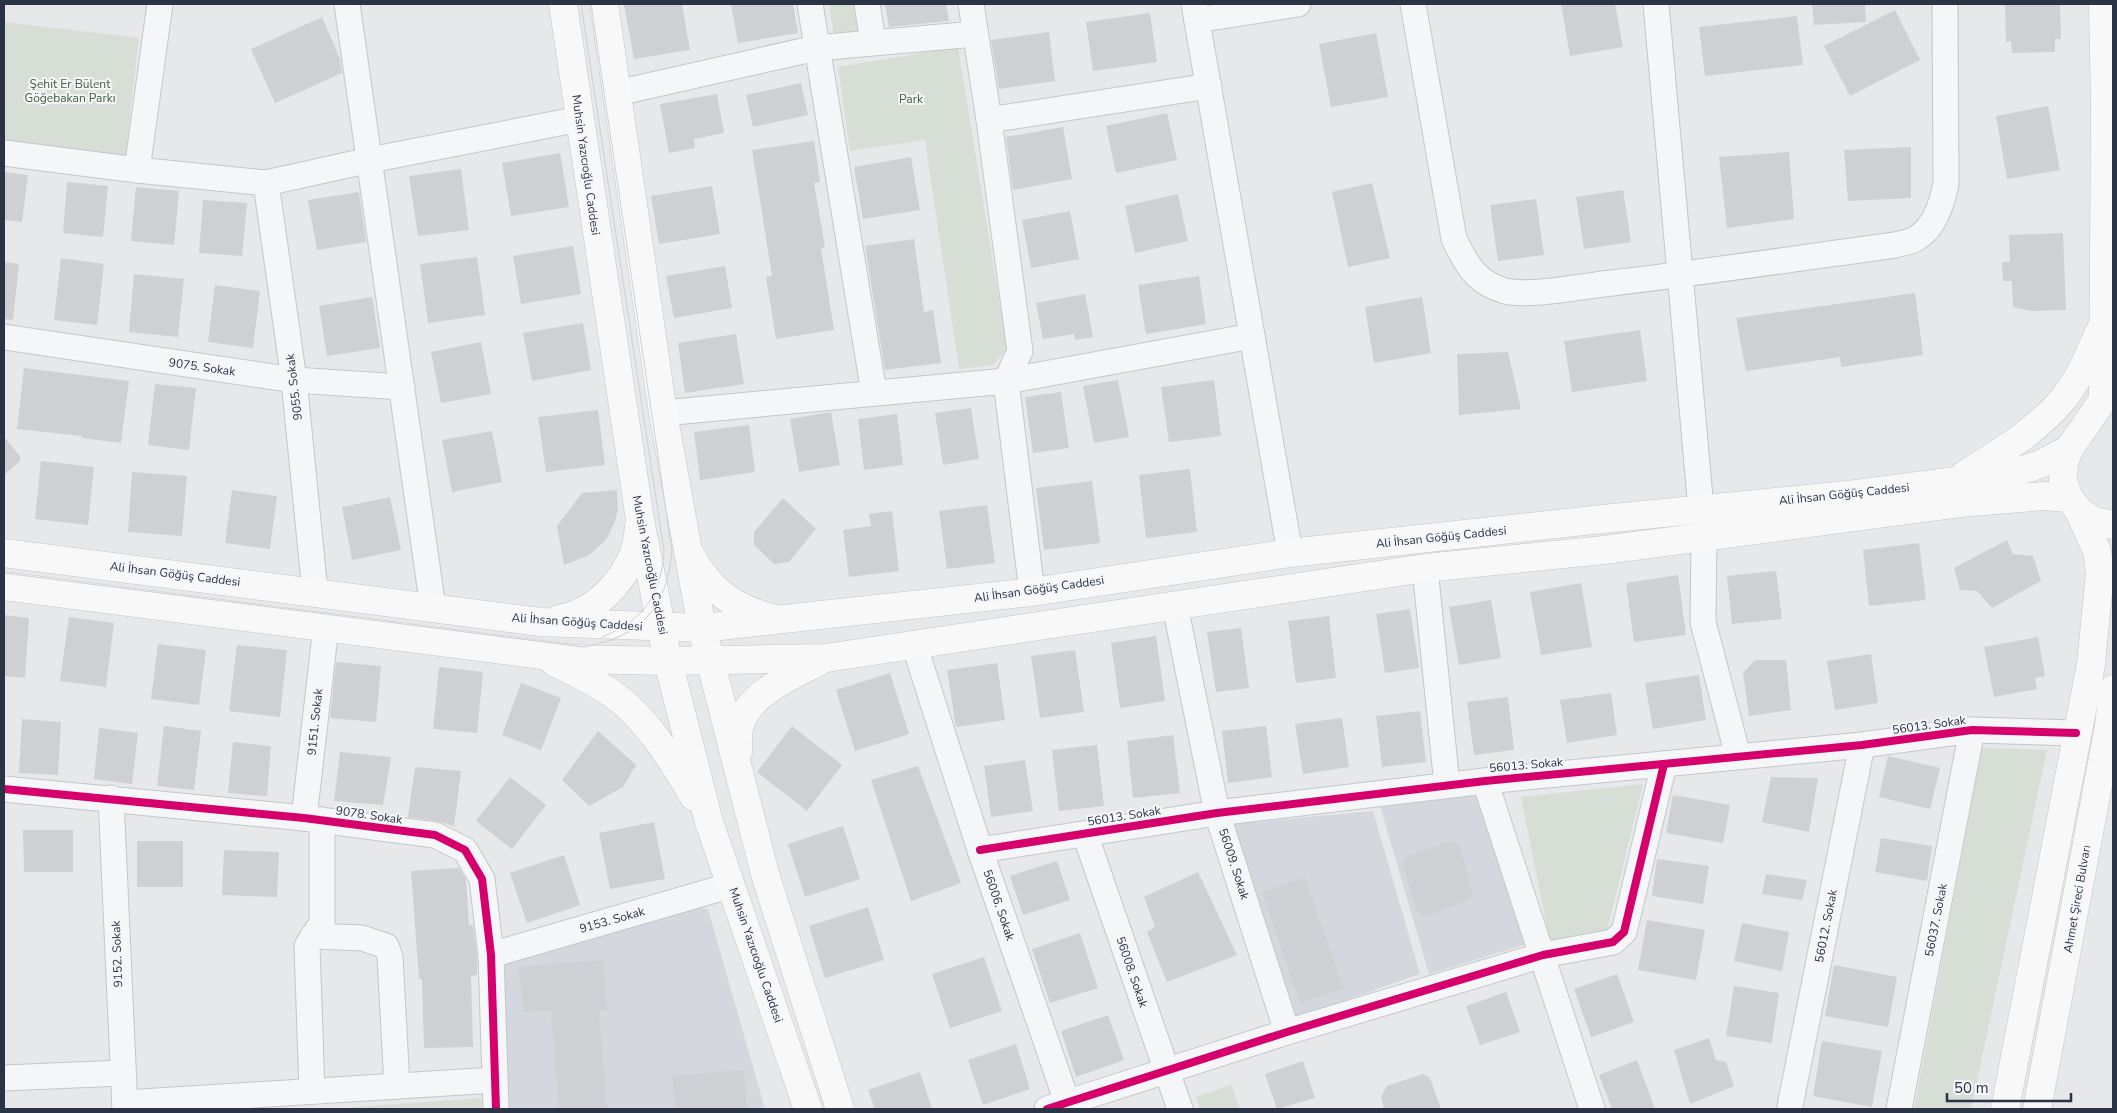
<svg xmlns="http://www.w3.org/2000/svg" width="2117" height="1113" font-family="'Nunito Sans',sans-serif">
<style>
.built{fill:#d4d7dd}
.green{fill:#d6ded6}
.building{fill:#ced0d3}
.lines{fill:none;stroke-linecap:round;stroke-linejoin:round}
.minor-casing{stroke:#c4c6c8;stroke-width:27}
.major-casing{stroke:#c2c5c8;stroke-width:29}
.minor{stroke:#f5f6f7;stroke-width:25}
.major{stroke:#f8f8f8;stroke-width:28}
.tram{stroke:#cecfd2;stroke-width:1}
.cycleway-casing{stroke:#f4f6f9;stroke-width:11}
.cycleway{stroke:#d6006c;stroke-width:8}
.labels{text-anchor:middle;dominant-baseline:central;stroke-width:4;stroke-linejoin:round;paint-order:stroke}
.park-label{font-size:12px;fill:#3f6138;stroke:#f4f6f9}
.street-label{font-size:12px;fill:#2b3445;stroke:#f4f6f9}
</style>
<rect width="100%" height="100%" fill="#e6e8ea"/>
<g class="built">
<path d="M1478 791 1527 944 1429 974 1380 806Z"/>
<path d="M1373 811 1420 974 1292 1019 1232 824Z"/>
<path d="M693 906 708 909 765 1109H505L500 976 507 961Z"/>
</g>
<g class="green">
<path d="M829 4H854L858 32 834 36Z"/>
<path d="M4 22 139 38 125 159 4 143Z"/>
<path d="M958 47 1007 349 993 365 959 369 925 140 850 151 838 67Z"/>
<path d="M1982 748 2047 750 1971 1109H1914Z"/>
<path d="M1643 784 1607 931 1550 943 1521 797Z"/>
<path d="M1231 1085 1240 1109H1200L1196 1097Z"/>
<path d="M481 1098 482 1109H330Z"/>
</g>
<g class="building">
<path d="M624 4H682L690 50 634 59Z"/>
<path d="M731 4H793L798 33 738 43Z"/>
<path d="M885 4H946L949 21 889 27Z"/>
<path d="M1561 4H1615L1623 47 1570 56Z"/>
<path d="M1812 4H1865L1866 22 1814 25Z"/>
<path d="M2005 4H2060L2061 39H2055V52L2012 53 2011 41 2006 42Z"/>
<path d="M1895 10 1920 60 1850 96 1824 46Z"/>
<path d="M1150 13 1157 62 1093 71 1086 22Z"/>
<path d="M1797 16 1803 65 1705 76 1699 27Z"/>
<path d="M322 17 340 59 342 73 275 103 251 49Z"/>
<path d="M1049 32 1055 81 999 89 991 40Z"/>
<path d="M1376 33 1388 97 1331 107 1319 44Z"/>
<path d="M801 83 808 115 753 127 746 95Z"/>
<path d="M717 94 724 133 694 139 695 148 669 153 660 104Z"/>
<path d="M2048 106 2060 170 2007 179 1996 116Z"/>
<path d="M1167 113 1177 160 1116 173 1106 126Z"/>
<path d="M1063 127 1072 179 1013 190 1006 137Z"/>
<path d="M814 141 820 182 814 183 825 247 821 248 834 330 776 339 766 277 772 276 752 150Z"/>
<path d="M1911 147V198L1848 201 1844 150Z"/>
<path d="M1789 152 1794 219 1727 228 1719 157Z"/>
<path d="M560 153 569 207 511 216 502 163Z"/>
<path d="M911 157 920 210 863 219 854 167Z"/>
<path d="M461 169 469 230 418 236 409 176Z"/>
<path d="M4 172 28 175 22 222 4 220Z"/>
<path d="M67 182 108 186 103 237 63 233Z"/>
<path d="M1372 183 1390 258 1348 267 1332 192Z"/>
<path d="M712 186 720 234 659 244 651 196Z"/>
<path d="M136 187 179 191 174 245 131 241Z"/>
<path d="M1623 190 1631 242 1584 249 1576 197Z"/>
<path d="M359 192 366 242 317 250 308 200Z"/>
<path d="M1178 194 1188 241 1135 253 1125 206Z"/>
<path d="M1536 199 1544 255 1498 261 1490 205Z"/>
<path d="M203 200 247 203 242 256 199 253Z"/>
<path d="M1070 211 1079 259 1031 268 1022 220Z"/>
<path d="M2063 233 2066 310 2031 311 2013 307 2012 281H2003L2002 262H2010L2009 235Z"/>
<path d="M914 239 924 312 933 310 941 363 885 370 865 246Z"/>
<path d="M573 246 581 294 521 304 513 256Z"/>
<path d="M477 257 485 315 428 323 420 264Z"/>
<path d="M61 258 104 264 97 325 54 320Z"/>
<path d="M4 262 19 264 13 320 4 319Z"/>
<path d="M725 266 732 308 674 318 666 276Z"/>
<path d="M134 274 184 279 178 337 129 332Z"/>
<path d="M1199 276 1206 324 1146 334 1138 285Z"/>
<path d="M215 285 260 291 253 348 208 342Z"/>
<path d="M1915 293 1923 355 1841 367 1840 357 1746 371 1736 318Z"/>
<path d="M1085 294 1093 337 1075 340 1074 334 1043 339 1036 303Z"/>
<path d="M372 297 380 348 327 356 319 306Z"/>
<path d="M1422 297 1431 353 1374 363 1365 307Z"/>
<path d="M583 323 591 370 532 381 523 333Z"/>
<path d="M1640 330 1647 381 1572 392 1564 341Z"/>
<path d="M736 334 744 384 685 393 678 343Z"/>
<path d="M481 342 491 394 441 403 431 352Z"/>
<path d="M1508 352 1521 409 1459 415 1457 354Z"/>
<path d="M24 368 129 381 121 443 82 438V436L17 429Z"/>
<path d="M1118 380 1129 437 1094 443 1083 386Z"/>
<path d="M1214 380 1221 436 1169 442 1161 387Z"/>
<path d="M155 384 196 388 189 450 148 445Z"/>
<path d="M1061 392 1069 448 1033 453 1025 397Z"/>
<path d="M971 408 979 459 943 465 935 413Z"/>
<path d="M598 410 605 465 546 472 538 417Z"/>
<path d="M831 412 840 465 799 472 790 419Z"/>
<path d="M897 414 903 465 864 470 858 419Z"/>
<path d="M749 425 755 472 700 480 694 432Z"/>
<path d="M492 431 502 482 452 492 442 440Z"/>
<path d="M4 437 20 456V461L4 475Z"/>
<path d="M41 461 94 467 88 525 35 519Z"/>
<path d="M1190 469 1197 532 1146 538 1139 475Z"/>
<path d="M132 472 187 476 182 536 128 532Z"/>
<path d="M1092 481 1100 543 1044 550 1036 488Z"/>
<path d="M232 490 277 496 270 549 225 543Z"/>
<path d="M617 490 618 509 615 521 606 540 589 555 564 565 557 526 582 493Z"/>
<path d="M390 497 401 550 352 560 342 507Z"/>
<path d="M783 498 816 529 789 562 774 564 754 545V532Z"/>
<path d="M987 505 995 563 947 569 939 511Z"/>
<path d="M892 511 899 571 849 577 843 530 871 526 869 514Z"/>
<path d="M2007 540 2013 554 2033 556 2041 581 1992 608 1977 591 1960 590 1954 568Z"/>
<path d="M1919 543 1926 600 1869 606 1863 550Z"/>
<path d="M1776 571 1782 619 1732 624 1727 576Z"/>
<path d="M1678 575 1686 635 1634 642 1626 583Z"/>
<path d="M1581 583 1592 647 1541 655 1530 592Z"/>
<path d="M1491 600 1501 658 1459 665 1449 607Z"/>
<path d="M1410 609 1419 668 1385 673 1376 614Z"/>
<path d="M4 615 29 618 25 678 4 676Z"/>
<path d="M1329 616 1336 678 1296 683 1288 621Z"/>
<path d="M69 617 114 623 106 687 60 681Z"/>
<path d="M1241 628 1249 688 1216 692 1207 632Z"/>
<path d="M1156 636 1165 701 1120 708 1111 643Z"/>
<path d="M2038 637 2045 676 2035 678 2037 689 1994 697 1984 647Z"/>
<path d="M158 644 206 650 199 705 151 699Z"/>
<path d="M237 645 287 650 280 717 229 711Z"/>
<path d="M1075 650 1084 712 1040 718 1031 656Z"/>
<path d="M1871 654 1878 703 1835 710 1827 661Z"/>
<path d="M1755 660H1786L1791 710 1749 716 1743 673Z"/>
<path d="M336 662 381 666 376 722 330 718Z"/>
<path d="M997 663 1005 720 956 727 947 670Z"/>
<path d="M439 667 483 672 477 733 433 729Z"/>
<path d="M890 673 909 734 855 751 836 690Z"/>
<path d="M1699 675 1706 720 1653 729 1645 683Z"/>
<path d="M521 683 561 698 541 750 502 735Z"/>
<path d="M1611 693 1617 735 1567 743 1560 700Z"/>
<path d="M1508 697 1514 750 1474 755 1467 702Z"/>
<path d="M1420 711 1426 762 1382 767 1376 716Z"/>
<path d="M1342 718 1349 767 1303 774 1295 724Z"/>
<path d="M22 719 61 722 58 775 19 773Z"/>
<path d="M164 726 201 731 194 790 157 786Z"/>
<path d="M792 726 842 765 807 811 757 772Z"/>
<path d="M1266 726 1272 777 1228 783 1222 731Z"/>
<path d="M99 728 138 733 132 784 94 779Z"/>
<path d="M598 731 636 765 623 787 589 806 562 780Z"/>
<path d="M1173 735 1180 793 1133 798 1127 741Z"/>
<path d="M233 742 271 746 267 796 228 793Z"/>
<path d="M1097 745 1104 806 1059 811 1052 750Z"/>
<path d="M340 752 391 757 383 805 334 801Z"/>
<path d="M1888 756 1940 768 1930 809 1879 797Z"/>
<path d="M1025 760 1033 811 991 817 984 766Z"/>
<path d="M918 766 961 883 911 901 871 780Z"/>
<path d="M415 767 461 771 454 826 437 821 408 817Z"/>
<path d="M510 777 546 805 512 849 476 821Z"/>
<path d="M1771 777 1818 778 1809 832 1762 822Z"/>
<path d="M1673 795 1730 805 1723 843 1666 833Z"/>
<path d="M654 822 665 879 610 889 599 833Z"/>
<path d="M843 826 860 879 805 897 788 844Z"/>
<path d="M23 830H73V872H24Z"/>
<path d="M1881 838 1932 846 1927 881 1875 872Z"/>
<rect x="137" y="841" width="46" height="46"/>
<path d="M1451 841 1460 846 1472 891 1470 899 1425 917 1416 910 1403 864 1408 856Z"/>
<path d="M224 850 279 852 277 897 222 895Z"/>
<path d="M564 855 580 905 527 923 510 873Z"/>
<path d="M1657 859 1709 866 1703 904 1652 896Z"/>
<path d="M1057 861 1070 900 1023 915 1010 876Z"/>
<path d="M459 868 466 880 469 925H473L477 956V975L471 976 473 1047 424 1048 422 979H419L411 871Z"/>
<path d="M1198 872 1237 955 1167 982 1147 932 1155 927 1144 897Z"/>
<path d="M1766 874 1807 880 1802 900 1762 894Z"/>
<path d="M1305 877 1343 988 1300 1003 1262 892Z"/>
<path d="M868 907 884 960 825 978 809 926Z"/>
<path d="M1647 920 1705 930 1696 980 1638 970Z"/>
<path d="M1742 923 1789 932 1782 971 1734 961Z"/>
<path d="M1080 933 1098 988 1050 1003 1032 949Z"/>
<path d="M984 957 1002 1011 950 1028 932 974Z"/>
<path d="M603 960 607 1010 599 1011 607 1109H559L551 1010 523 1012 519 967Z"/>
<path d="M1834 965 1897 977 1888 1027 1825 1016Z"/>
<path d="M1617 974 1634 1022 1591 1037 1574 989Z"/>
<path d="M1734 986 1779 993 1772 1043 1726 1036Z"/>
<path d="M1506 992 1520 1032 1480 1045 1466 1006Z"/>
<path d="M1108 1015 1124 1060 1076 1077 1061 1031Z"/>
<path d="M1709 1038 1716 1060 1726 1062 1734 1086 1690 1104 1674 1050Z"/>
<path d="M1822 1041 1882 1051 1872 1107 1813 1096Z"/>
<path d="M1016 1044 1030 1089 983 1105 968 1060Z"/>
<path d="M1637 1060 1655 1109H1612L1599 1075Z"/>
<path d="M1303 1061 1315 1098 1277 1109 1265 1074Z"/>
<path d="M744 1070 747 1109H675L672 1076Z"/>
<path d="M920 1072 932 1109H875L868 1090Z"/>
<path d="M1423 1074 1430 1078 1441 1109H1384L1381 1097 1387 1086Z"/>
</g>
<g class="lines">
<g class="minor-casing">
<g id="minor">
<path d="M347 4 433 608"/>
<path d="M810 4 874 393"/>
<path d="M867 4 873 42"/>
<path d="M971 4 989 120 1020 351 1006 381 1032 592"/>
<path d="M1194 4 1290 553"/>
<path d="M1413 4 1454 239C1466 264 1476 283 1505 291 1533 297 1582 286 1612 283 1706 272 1800 258 1895 245 1902 243 1911 242 1917 238 1935 227 1942 203 1946 184L1945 4"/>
<path d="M1656 4 1701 509"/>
<path d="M1197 20 1298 4"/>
<path d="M617 93 816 48 975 34"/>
<path d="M989 120 1209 86"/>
<path d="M4 153 137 170 266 183 370 160 580 119"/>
<path d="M137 170 160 4"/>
<path d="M266 183 294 380 315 592"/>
<path d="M4 337 294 380 402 387"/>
<path d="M663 413 1006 381 1252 336"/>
<path d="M1704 537 1703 622 1738 756"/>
<path d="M1425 568 1447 785"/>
<path d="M1175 606 1217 813 1287 1032"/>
<path d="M914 644 980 850 1067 1102V1109"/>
<path d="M1485 781 1592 1109"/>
<path d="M4 789 304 818 435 835 465 850 482 879 491 955 496 1109"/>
<path d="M111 798 125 1109"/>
<path d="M304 818 326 626"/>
<path d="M1085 834 1180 1109"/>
<path d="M980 850 1217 813 1485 781 1862 745 1972 730 2076 733"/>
<path d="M313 936 362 938 386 946 390 957 397 1086"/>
<path d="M491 955 732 885"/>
<path d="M4 1078 122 1073"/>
<path d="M312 1091 307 946 322 923V820"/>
<path d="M125 1103 495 1080"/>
<path d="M1790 1106 1862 745"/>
<path d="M1047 1109 1287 1032 1543 955 1613 942 1624 932 1664 764"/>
<path d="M1899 1109 1972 730"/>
</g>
</g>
<g class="major-casing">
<g id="major">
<path d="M563 4 640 520 668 661 709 822 808 1109"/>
<path d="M604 4 663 413 702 628 765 874 840 1109"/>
<path d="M2103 4 2105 106 2103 400 2069 449 2064 464 2063 481 2069 498 2079 511 2093 521 2113 525"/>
<path d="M1964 475C1999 453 2037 431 2064 398 2080 378 2090 353 2100 330"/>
<path d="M4 553 540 622 702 628 1032 592 1290 553 1593 520 1856 494 1979 478 2022 470 2041 464 2069 449"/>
<path d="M692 557C710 591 736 609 772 618"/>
<path d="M4 586 573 659 668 661 826 658 1425 568 1604 550 1960 503 2044 496 2069 498"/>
<path d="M559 619C594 613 621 585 634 553 637 545 638 535 639 526"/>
<path d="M554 662C573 671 593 681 611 693 646 717 673 761 694 797"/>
<path d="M738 752C738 743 737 733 740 725 749 693 793 675 820 661"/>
<path d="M2005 1109 2091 664 2100 572 2097 551 2079 511"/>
<path d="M2037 1109 2109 726 2113 689"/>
</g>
</g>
<use href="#minor" class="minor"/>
<use href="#major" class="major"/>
<g class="tram">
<path d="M581 4 664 551C661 595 644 620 602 637"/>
<path d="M4 573 583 647C640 638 667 608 672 551L591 4"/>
</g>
<g class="cycleway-casing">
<g id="cycleway">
<path d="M4 789 304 818 435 835 465 850 482 879 491 955 496 1109"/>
<path d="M980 850 1217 813 1485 781 1862 745 1972 730 2076 733"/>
<path d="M1047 1109 1287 1032 1543 955 1613 942 1624 932 1664 764"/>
</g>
</g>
<use href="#cycleway" class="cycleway"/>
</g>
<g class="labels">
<g class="park-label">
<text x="70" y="84">Şehit Er Bülent<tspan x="70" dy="14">Göğebakan Parkı</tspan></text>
<text x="911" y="99">Park</text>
</g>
<g class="street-label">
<text transform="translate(586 165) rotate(82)">Muhsin Yazıcıoğlu Caddesi</text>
<text transform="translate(202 367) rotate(8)">9075. Sokak</text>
<text transform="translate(294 387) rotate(-97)">9055. Sokak</text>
<text transform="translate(1844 494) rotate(-6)">Ali İhsan Göğüş Caddesi</text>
<text transform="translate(1441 537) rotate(-6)">Ali İhsan Göğüş Caddesi</text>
<text transform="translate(650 565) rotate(79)">Muhsin Yazıcıoğlu Caddesi</text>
<text transform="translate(175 574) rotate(7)">Ali İhsan Göğüş Caddesi</text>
<text transform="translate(1039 589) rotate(-8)">Ali İhsan Göğüş Caddesi</text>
<text transform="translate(577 622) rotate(4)">Ali İhsan Göğüş Caddesi</text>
<text transform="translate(315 722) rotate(-84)">9151. Sokak</text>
<text transform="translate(1929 725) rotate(-8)">56013. Sokak</text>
<text transform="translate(1526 765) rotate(-5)">56013. Sokak</text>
<text transform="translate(369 815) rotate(8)">9078. Sokak</text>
<text transform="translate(1124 816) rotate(-9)">56013. Sokak</text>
<text transform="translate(1234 864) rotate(72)">56009. Sokak</text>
<text transform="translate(2077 899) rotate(-80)">Ahmet Şireci Bulvarı</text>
<text transform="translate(999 905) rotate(71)">56006. Sokak</text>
<text transform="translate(612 920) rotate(-16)">9153. Sokak</text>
<text transform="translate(1936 920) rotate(-79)">56037. Sokak</text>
<text transform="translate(1826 926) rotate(-79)">56012. Sokak</text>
<text transform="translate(117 954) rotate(-92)">9152. Sokak</text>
<text transform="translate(756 955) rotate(71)">Muhsin Yazıcıoğlu Caddesi</text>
<text transform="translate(1132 972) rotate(71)">56008. Sokak</text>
</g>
</g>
<rect width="2117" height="1113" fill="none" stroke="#2b3445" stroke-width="10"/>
<path d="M1947 1093v8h124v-8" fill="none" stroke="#2b3445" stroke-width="2.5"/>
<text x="1954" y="1093" font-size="15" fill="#2b3445" stroke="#f4f6f9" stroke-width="4" paint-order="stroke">50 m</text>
</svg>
